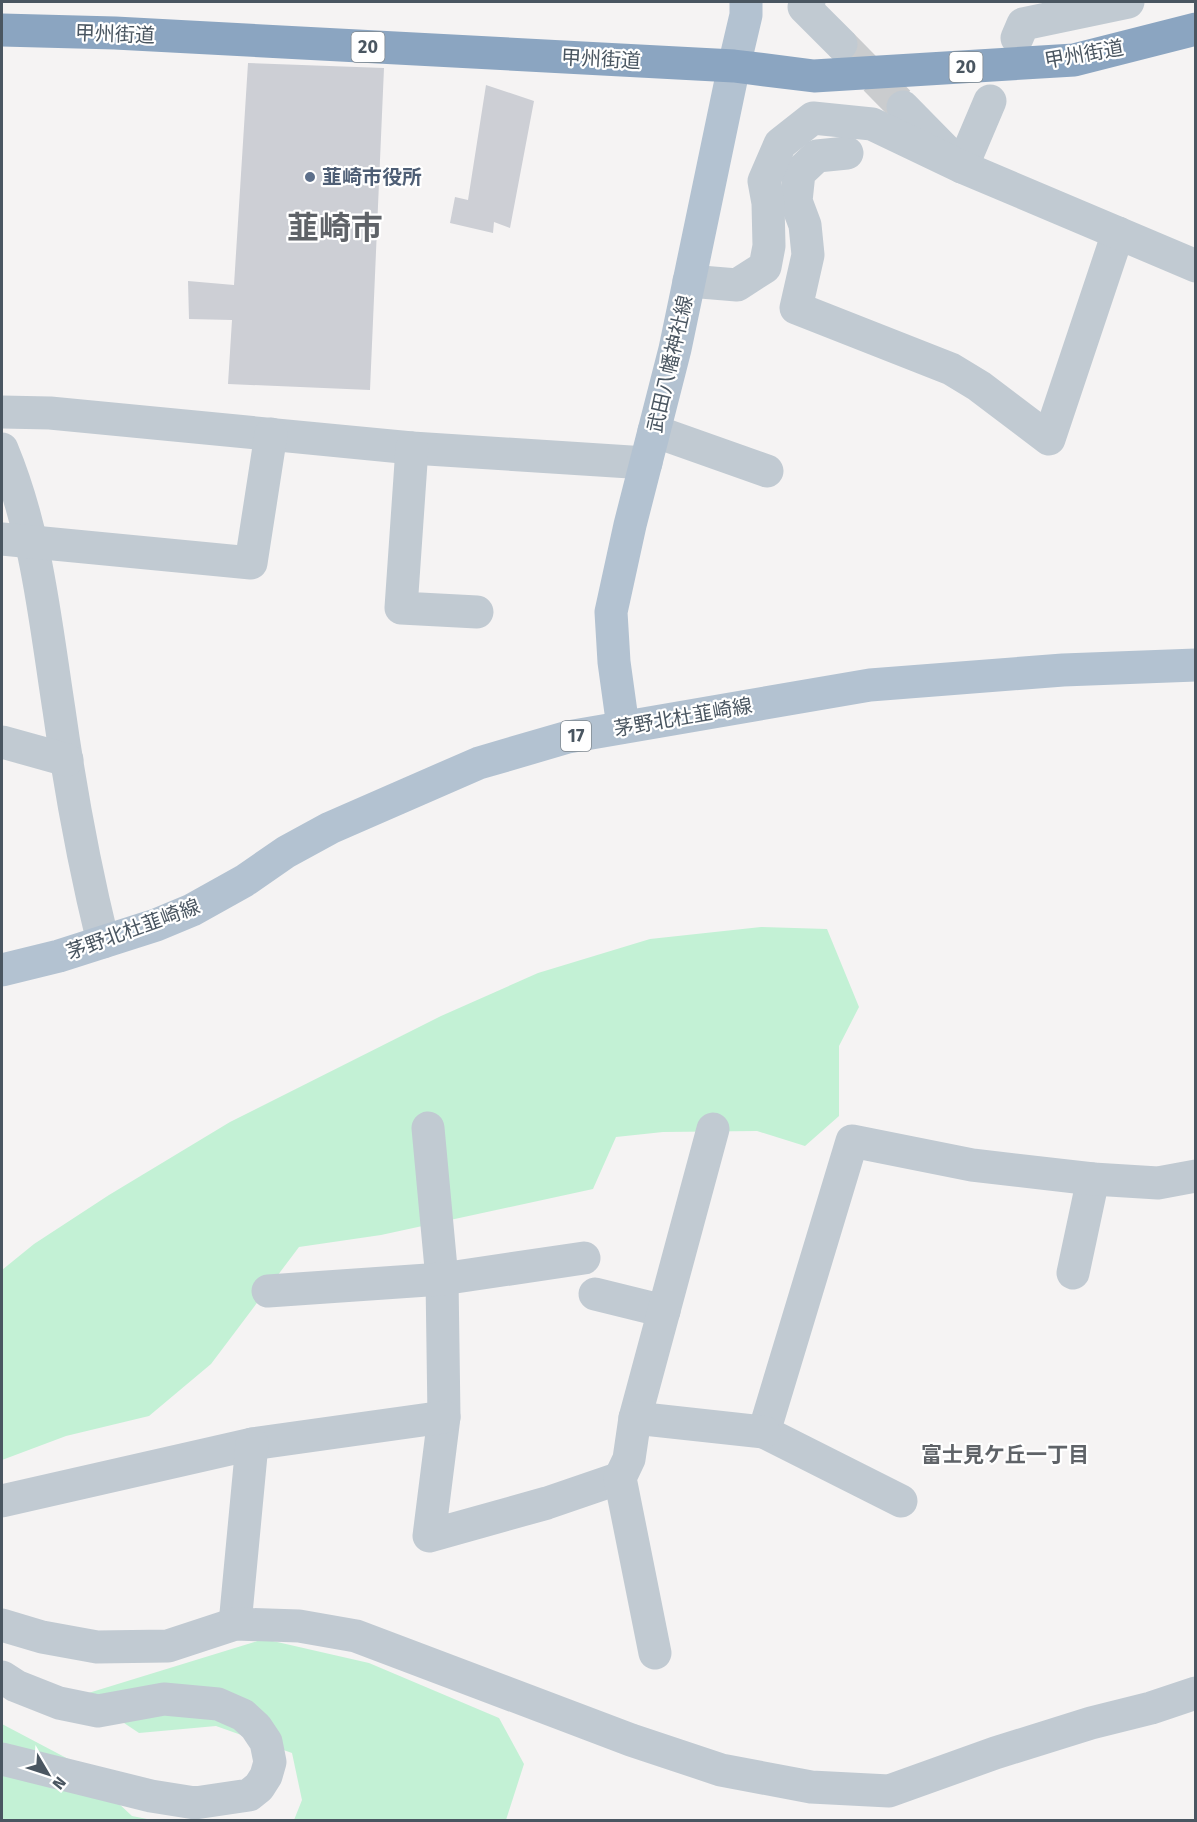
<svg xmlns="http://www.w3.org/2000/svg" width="1197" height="1822" font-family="'Fira Sans','Noto Sans JP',sans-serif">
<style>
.green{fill:#c3f1d5}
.building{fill:#cdcfd5}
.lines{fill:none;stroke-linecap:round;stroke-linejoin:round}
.minor-tunnel{stroke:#caccce;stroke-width:33;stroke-dasharray:33 16;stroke-linecap:butt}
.minor{stroke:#c1cad2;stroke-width:33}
.major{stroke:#b3c2d1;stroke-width:33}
.highway{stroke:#8ba5c1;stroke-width:33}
.service-dot{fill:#5c6f8a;stroke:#fff;stroke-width:2}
.labels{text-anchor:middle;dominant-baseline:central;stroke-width:4.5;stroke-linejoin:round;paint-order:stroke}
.shield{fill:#fff;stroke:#808990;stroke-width:1.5}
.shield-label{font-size:18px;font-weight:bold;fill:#4a5661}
.street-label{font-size:20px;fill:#4a5661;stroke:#fff}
.service-label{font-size:20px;font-weight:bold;fill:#4e5e75;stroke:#fff;text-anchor:start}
.neighbourhood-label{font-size:21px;font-weight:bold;fill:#5f6368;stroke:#fff}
.town-label{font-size:32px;font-weight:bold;fill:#5f6368;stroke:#fff}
</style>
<rect width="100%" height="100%" fill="#f5f3f3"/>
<g class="green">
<path d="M761 927 827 929 859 1007 839 1046V1116L805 1146 757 1131 663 1132 616 1137 593 1189 381 1235 299 1247 211 1364 149 1416 66 1436 2 1460V1270L34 1244 109 1195 230 1122 441 1016 538 973 650 939Z"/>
<path d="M264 1639 369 1663 499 1718 524 1764 506 1820H294L302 1800 292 1753 216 1726 139 1733 82 1695Z"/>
<path d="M2 1724 74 1762 132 1816 152 1820H2Z"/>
</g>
<g class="building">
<path d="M248 63 384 68 370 390 228 384 232 320 189 319 188 281 234 285Z"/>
<path d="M486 85 534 101 510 228 494 222 493 233 450 223 455 197 468 200Z"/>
</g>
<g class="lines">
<path class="minor-tunnel" d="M841 44 903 107"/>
<g class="minor">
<path d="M809 2 804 7 841 44"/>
<path d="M1017 38 1023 24 1128 2"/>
<path d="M903 107 962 167 990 101"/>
<path d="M847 153 817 156 799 173 796 201 805 225 808 255 796 308 951 369 979 386 1049 439 1118 233"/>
<path d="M689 281 737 285 765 267 769 246 768 203 764 181 780 144 813 118 872 124 962 167 1196 266"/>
<path d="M2 412 50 413 412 448 646 463"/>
<path d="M654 431 767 471"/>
<path d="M412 448 401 608 477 612"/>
<path d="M2 449C37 533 45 620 59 710 70 788 84 865 103 942"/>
<path d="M2 539 251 563 271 434"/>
<path d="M2 742 67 760"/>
<path d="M428 1128 442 1279 444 1417 429 1536 547 1503 620 1478"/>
<path d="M1073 1273 1093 1179"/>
<path d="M268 1291 442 1279 584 1258"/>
<path d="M595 1294 664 1311"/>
<path d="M635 1418 713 1129"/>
<path d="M2 1501 252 1444 444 1417"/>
<path d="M901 1501 764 1432 852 1141 972 1165 1093 1179 1158 1183 1196 1176"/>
<path d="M235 1624 252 1444"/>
<path d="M2 1625 42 1637 97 1647 168 1646 235 1624 299 1626 356 1636 631 1740 721 1770 811 1787 889 1791 995 1753 1091 1723 1151 1708 1196 1693"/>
<path d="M655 1653 620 1478 629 1459 635 1418 764 1432"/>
<path d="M2 1677 16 1686 59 1703 98 1711 164 1699 218 1704 243 1715 256 1727 266 1742 270 1762 266 1776 259 1787 249 1795 195 1803 151 1796 2 1759"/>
</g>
<g class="major">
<path d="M623 727 614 662 611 612 630 525 675 349 734 66 746 15V2"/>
<path d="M2 970 59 956 156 925 192 910 244 881 286 852 330 828 479 763 568 737 870 685 1063 670 1196 665"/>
</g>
<path class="highway" d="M2 30 115 33 734 66 814 76 1074 60 1196 29"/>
</g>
<circle class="service-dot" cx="310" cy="177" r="6"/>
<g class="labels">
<g class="shield">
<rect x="351.5" y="32" width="33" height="30" rx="4.5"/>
<rect x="949.5" y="52" width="33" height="30" rx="4.5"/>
<rect x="561" y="721" width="30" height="30" rx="4.5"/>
</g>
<g class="shield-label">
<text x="368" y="47">20</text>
<text x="966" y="67">20</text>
<text x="576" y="736">17</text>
</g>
<g class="street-label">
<text transform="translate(115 34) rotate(2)">甲州街道</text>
<text transform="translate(1084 54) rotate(-10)">甲州街道</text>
<text transform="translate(601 59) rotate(3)">甲州街道</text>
<text transform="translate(670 364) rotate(-77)">武田八幡神社線</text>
<text transform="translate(683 717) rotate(-10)">茅野北杜韮崎線</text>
<text transform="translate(133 929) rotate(-20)">茅野北杜韮崎線</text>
</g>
<g class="service-label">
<text x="322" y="177">韮崎市役所</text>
</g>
<g class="neighbourhood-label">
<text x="1005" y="1455">富士見ケ丘一丁目</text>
</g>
<g class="town-label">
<text x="335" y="228">韮崎市</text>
</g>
</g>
<rect width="1197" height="1822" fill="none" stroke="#4a5661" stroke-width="6"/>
<g transform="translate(48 1774) rotate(129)" stroke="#ffffff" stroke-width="4.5" paint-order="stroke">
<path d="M0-4.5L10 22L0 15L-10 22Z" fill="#4a5661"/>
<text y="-9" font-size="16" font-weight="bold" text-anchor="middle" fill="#4a5661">N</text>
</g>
</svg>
